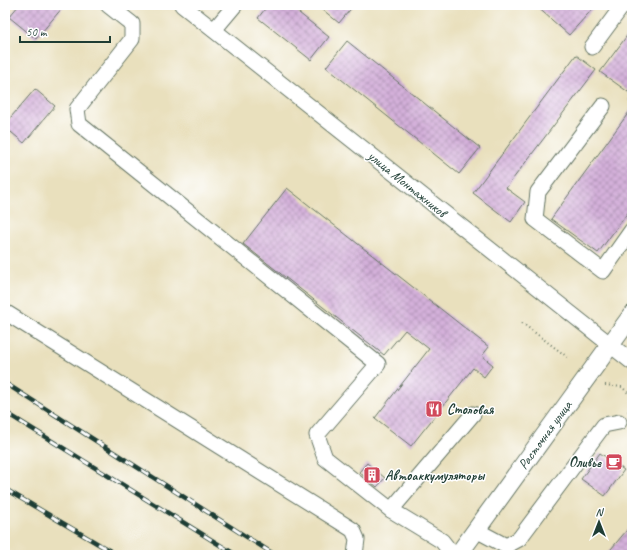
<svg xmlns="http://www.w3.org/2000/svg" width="637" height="560" font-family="Caveat,sans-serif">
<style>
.building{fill:url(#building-cross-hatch)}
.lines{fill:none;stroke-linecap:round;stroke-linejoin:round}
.minor-casing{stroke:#667664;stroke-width:17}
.major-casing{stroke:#667664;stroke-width:20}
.path{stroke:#667664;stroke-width:2;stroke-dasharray:1 3;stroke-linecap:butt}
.minor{stroke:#fff;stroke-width:15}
.major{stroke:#fff;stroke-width:18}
.rail-casing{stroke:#1f3d34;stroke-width:4.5}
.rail{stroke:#fff;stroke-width:3;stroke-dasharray:9;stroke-linecap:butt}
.labels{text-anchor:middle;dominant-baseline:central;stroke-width:3;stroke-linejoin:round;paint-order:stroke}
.street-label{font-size:14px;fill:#1f3d34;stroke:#fff}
.poi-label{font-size:14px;font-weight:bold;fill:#1f3d34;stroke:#fff;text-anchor:start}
</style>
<defs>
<pattern id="building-cross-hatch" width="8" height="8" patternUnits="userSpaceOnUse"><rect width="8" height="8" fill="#d4b0da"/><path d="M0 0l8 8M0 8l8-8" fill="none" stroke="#ab90b2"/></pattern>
</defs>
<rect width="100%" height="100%" fill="#fff"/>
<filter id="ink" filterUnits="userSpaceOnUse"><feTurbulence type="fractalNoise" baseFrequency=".025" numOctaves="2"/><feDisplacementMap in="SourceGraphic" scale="8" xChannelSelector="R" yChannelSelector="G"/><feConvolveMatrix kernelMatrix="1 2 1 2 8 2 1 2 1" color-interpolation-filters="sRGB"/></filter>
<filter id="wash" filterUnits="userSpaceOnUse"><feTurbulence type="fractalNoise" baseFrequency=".012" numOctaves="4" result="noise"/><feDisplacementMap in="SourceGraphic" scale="16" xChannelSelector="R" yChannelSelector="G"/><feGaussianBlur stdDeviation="0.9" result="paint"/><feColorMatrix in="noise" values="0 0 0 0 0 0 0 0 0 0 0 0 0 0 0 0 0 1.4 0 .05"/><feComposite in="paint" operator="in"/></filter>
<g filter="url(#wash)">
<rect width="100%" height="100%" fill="#e9e0bd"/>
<g id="blocks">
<g class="building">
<path d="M19 5H61L63 7 36 39 9 17Z"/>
<path d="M268 5H289L329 37 311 60 258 18Z"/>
<path d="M317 5H354L339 23Z"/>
<path d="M535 5H596L569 35Z"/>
<path d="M632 29V93L631 94 600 72Z"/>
<path d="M347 41 480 148 459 174 326 67Z"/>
<path d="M576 55 596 70 506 188 525 202 511 222 473 193Z"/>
<path d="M35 89 55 106 24 143 5 127V124Z"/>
<path d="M632 108V207L598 253 551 219Z"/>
<path d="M287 188 489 347 482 356 493 365 484 377 473 368 411 446 375 418 429 349 405 330 384 355 243 244Z"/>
<path d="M600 453 624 470 605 496 581 479Z"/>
<path d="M367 463 385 478 377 487 359 472Z"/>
<path d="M632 524V555H606Z"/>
</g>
</g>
</g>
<g filter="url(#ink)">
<use href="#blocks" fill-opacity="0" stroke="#667664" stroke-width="1"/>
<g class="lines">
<g class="minor-casing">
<g id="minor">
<path d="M108 5 132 24V39L77 109 79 124 378 364 317 435 325 458 391 510"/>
<path d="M182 5 632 362"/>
<path d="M214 30 235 5"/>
<path d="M592 47 623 5"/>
<path d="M603 106 538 192 535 219 603 271 632 230"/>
<path d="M5 312 353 530 357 539 355 555"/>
<path d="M476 530 506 546 519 539 604 425 619 422"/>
<path d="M453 555 442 541 391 510 473 414"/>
</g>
</g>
<g class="major-casing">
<path id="major" d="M458 555 632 315"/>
</g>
<g class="path">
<path d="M522 323 570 359"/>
<path d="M605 385 622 387 632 397"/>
<path d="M628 412 632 407"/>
</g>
<use href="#minor" class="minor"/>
<use href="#major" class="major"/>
<g class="rail-casing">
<g id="rail">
<path d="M631 101 632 100"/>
<path d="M5 383 275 555"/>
<path d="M5 412 236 555"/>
<path d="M5 489 117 555"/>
</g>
</g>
<use href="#rail" class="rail"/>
</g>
</g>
<defs>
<g id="restaurant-square" transform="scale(0.9)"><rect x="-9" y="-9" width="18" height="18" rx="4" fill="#d1495b" stroke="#fff"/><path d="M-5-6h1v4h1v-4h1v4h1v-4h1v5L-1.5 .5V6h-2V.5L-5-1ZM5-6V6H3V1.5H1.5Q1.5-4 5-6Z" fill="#fff"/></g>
<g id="cafe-square" transform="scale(0.9)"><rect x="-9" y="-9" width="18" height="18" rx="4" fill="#d1495b" stroke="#fff"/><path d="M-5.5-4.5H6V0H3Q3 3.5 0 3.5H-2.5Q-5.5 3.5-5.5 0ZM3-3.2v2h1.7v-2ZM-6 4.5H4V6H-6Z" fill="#fff"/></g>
<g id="building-square" transform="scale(0.9)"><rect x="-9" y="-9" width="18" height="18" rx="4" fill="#d1495b" stroke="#fff"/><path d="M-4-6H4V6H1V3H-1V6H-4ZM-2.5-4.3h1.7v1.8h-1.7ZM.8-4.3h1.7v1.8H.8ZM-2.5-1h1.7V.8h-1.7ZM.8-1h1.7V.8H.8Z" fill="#fff"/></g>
</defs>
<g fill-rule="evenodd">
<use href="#restaurant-square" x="434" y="409"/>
<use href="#cafe-square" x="614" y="462"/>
<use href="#building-square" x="372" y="475"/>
</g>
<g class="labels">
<g class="street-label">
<text transform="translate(407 184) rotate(39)">улица Монтажников</text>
<text transform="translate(545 435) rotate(-54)">Расточная улица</text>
</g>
<g class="poi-label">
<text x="447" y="409">Столовая</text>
<text x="601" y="462" text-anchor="end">Оливье</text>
<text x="385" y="475">Автоаккумуляторы</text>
</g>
</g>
<rect width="637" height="560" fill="none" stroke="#fff" stroke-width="20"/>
<g transform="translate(599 522)" stroke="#ffffff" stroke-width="3" paint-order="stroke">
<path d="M0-3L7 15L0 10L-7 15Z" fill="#1f3d34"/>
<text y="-6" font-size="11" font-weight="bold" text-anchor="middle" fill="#1f3d34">N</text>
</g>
<path d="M20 36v6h90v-6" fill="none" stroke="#1f3d34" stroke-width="2"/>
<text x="26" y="36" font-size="12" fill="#1f3d34" stroke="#ffffff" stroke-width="3" paint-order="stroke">50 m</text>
</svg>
